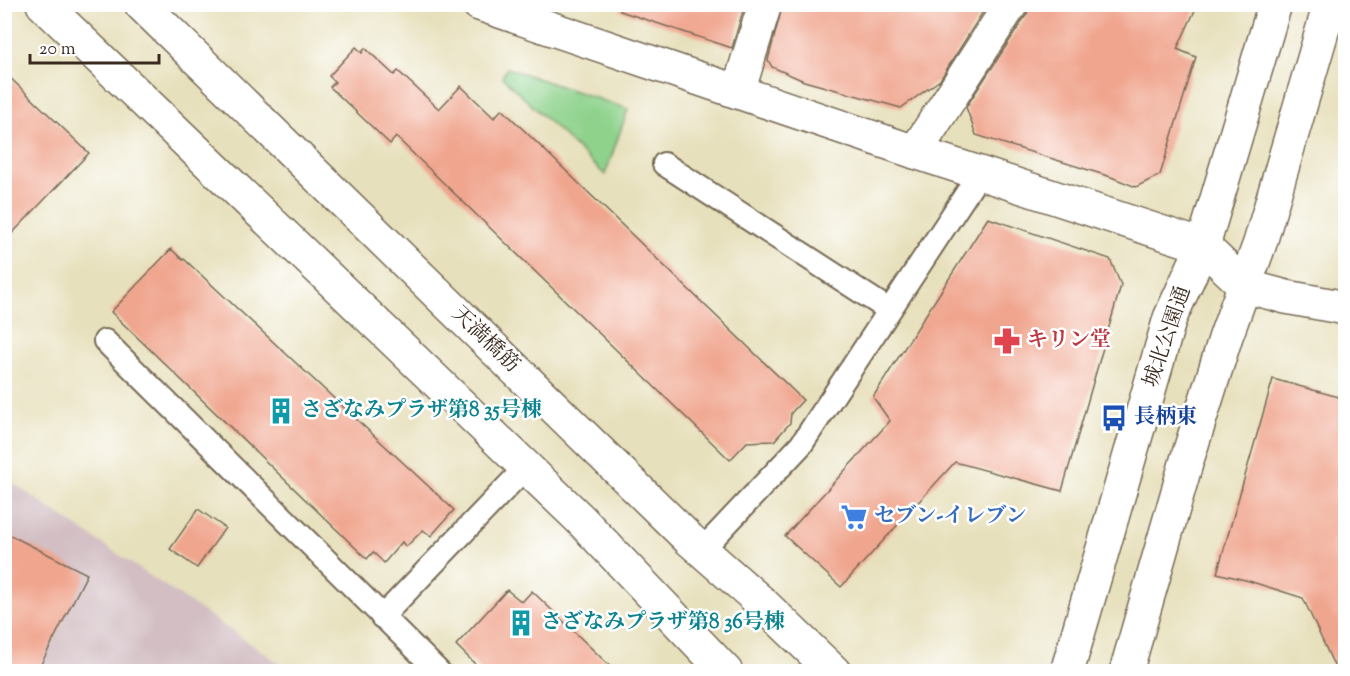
<svg xmlns="http://www.w3.org/2000/svg" width="1350" height="676" font-family="'Sorts Mill Goudy','Noto Serif JP',serif">
<style>
.industrial{fill:#d2bec3}
.green{fill:#8ed28c;stroke:#647e55;stroke-width:1.5}
.building{fill:#f0a58e}
.lines{fill:none;stroke-linecap:round;stroke-linejoin:round}
.service-casing{stroke:#776a55;stroke-width:26}
.minor-casing{stroke:#776a55;stroke-width:36}
.tertiary-casing{stroke:#776a55;stroke-width:36}
.primary-casing{stroke:#776a55;stroke-width:36}
.service{stroke:#fff;stroke-width:22}
.minor{stroke:#fff;stroke-width:33}
.tertiary{stroke:#fff;stroke-width:33}
.primary{stroke:#fff;stroke-width:33}
.labels{text-anchor:middle;dominant-baseline:central;stroke-width:5;stroke-linejoin:round;paint-order:stroke}
.street-label{font-size:21px;fill:#3b2a1e;stroke:#fff}
.health-label{font-size:21px;font-weight:bold;fill:#be3a42;stroke:#fff;text-anchor:start}
.culture-label{font-size:21px;font-weight:bold;fill:#0d838f;stroke:#fff;text-anchor:start}
.transit-label{font-size:21px;font-weight:bold;fill:#164399;stroke:#fff;text-anchor:start}
.shop-label{font-size:21px;font-weight:bold;fill:#366cbe;stroke:#fff;text-anchor:start}
</style>
<rect width="100%" height="100%" fill="#fff"/>
<filter id="ink" filterUnits="userSpaceOnUse"><feTurbulence type="fractalNoise" baseFrequency=".0167" numOctaves="2"/><feDisplacementMap in="SourceGraphic" scale="12" xChannelSelector="R" yChannelSelector="G"/><feConvolveMatrix kernelMatrix="1 2 1 2 8 2 1 2 1" color-interpolation-filters="sRGB"/></filter>
<filter id="wash" filterUnits="userSpaceOnUse"><feTurbulence type="fractalNoise" baseFrequency=".008" numOctaves="4" result="noise"/><feDisplacementMap in="SourceGraphic" scale="24" xChannelSelector="R" yChannelSelector="G"/><feGaussianBlur stdDeviation="1.35" result="paint"/><feColorMatrix in="noise" values="0 0 0 0 0 0 0 0 0 0 0 0 0 0 0 0 0 1.4 0 .05"/><feComposite in="paint" operator="in"/></filter>
<g filter="url(#wash)">
<rect width="100%" height="100%" fill="#e7e0bc"/>
<path class="industrial" d="M5 478 291 671H5Z"/>
<path class="green" d="M507 68 628 109 605 175 502 77Z"/>
<g id="blocks">
<g class="building">
<path d="M621 4H745L732 48 620 11Z"/>
<path d="M783 4H988L940 80 901 108 804 81 772 67 768 60Z"/>
<path d="M1030 4H1198L1177 49 1196 57 1160 175 1136 187 1111 177 976 135 966 107 1027 14Z"/>
<path d="M356 47 362 53 365 48 394 75 398 71 439 109 461 86 494 118 502 109 803 400 791 413 790 423 774 441 747 442 730 460 396 137 390 144 330 87 335 82 329 76Z"/>
<path d="M4 72 89 153 4 242Z"/>
<path d="M988 218 1110 259 1121 285 1062 491 955 462 841 587 785 536 890 421 873 397Z"/>
<path d="M171 249 183 260 184 259 454 510 431 536 423 530 406 547 402 542 384 563 373 552 367 559 111 312Z"/>
<path d="M1273 379 1346 399V672H1337L1303 598 1249 581 1217 573Z"/>
<path d="M198 509 225 528 197 568 170 549Z"/>
<path d="M4 532 87 574 37 672H4Z"/>
<path d="M507 590 522 602 532 591 616 672H483L456 645Z"/>
</g>
</g>
</g>
<g filter="url(#ink)">
<use href="#blocks" fill-opacity="0" stroke="#776a55" stroke-width="1.5"/>
<g class="lines">
<g class="service-casing">
<g id="service">
<path d="M664 164 889 310"/>
<path d="M105 341 439 672"/>
<path d="M702 550 801 445 980 173"/>
<path d="M382 617 526 467"/>
</g>
</g>
<g class="minor-casing">
<g id="minor">
<path d="M738 92 765 4"/>
<path d="M915 152 1011 4"/>
<path d="M1203 246 1245 286 1286 297 1346 308"/>
</g>
</g>
<g class="tertiary-casing">
<g id="tertiary">
<path d="M43 4 580 519 726 672"/>
<path d="M141 4 689 539 762 603 834 672"/>
<path d="M479 4 915 152 1203 246"/>
</g>
</g>
<g class="primary-casing">
<g id="primary">
<path d="M1067 672 1170 318 1203 246 1275 4"/>
<path d="M1126 672 1187 460 1226 336 1260 243 1330 4"/>
</g>
</g>
<use href="#service" class="service"/>
<use href="#minor" class="minor"/>
<use href="#tertiary" class="tertiary"/>
<use href="#primary" class="primary"/>
</g>
</g>
<defs>
<g id="pharmacy-bare" transform="scale(2.07)"><path d="M-2-6h4v4h4v4h-4v4h-4v-4h-4v-4h4Z" fill="#e0444e" stroke="#fff" stroke-width="2.5" paint-order="stroke"/></g>
<g id="building-bare" transform="scale(2.07)"><path d="M-4-6H4V6H1V3H-1V6H-4ZM-2.5-4.3h1.7v1.8h-1.7ZM.8-4.3h1.7v1.8H.8ZM-2.5-1h1.7V.8h-1.7ZM.8-1h1.7V.8H.8Z" fill="#0f9aa8" stroke="#fff" stroke-width="2.5" paint-order="stroke"/></g>
<g id="bus-bare" transform="scale(2.07)"><path d="M-5-6H5V4H4V6H2V4H-2V6H-4V4H-5ZM-3.5-4V0h7V-4ZM-3.5 1.2v1.5H-2V1.2ZM2 1.2v1.5H3.5V1.2Z" fill="#1a4fb4" stroke="#fff" stroke-width="2.5" paint-order="stroke"/></g>
<g id="supermarket-bare" transform="scale(2.07)"><path d="M-6-5.5h2.5l.6 2H6L4.5 2H-2.5L-4.4-4H-6ZM-1.5 3.2a1.3 1.3 0 1 0 .1 0ZM3 3.2a1.3 1.3 0 1 0 .1 0Z" fill="#3f7fe0" stroke="#fff" stroke-width="2.5" paint-order="stroke"/></g>
</defs>
<g fill-rule="evenodd">
<use href="#pharmacy-bare" x="1007" y="341"/>
<use href="#building-bare" x="281" y="411"/>
<use href="#bus-bare" x="1114" y="418"/>
<use href="#supermarket-bare" x="854" y="517"/>
<use href="#building-bare" x="521" y="623"/>
</g>
<g class="labels">
<g class="street-label">
<text transform="translate(1168 337) rotate(-71)">城北公園通</text>
<text transform="translate(485 340) rotate(44)">天満橋筋</text>
</g>
<g class="health-label">
<text x="1027" y="341">キリン堂</text>
</g>
<g class="culture-label">
<text x="301" y="411">さざなみプラザ第8 35号棟</text>
<text x="541" y="623">さざなみプラザ第8 36号棟</text>
</g>
<g class="transit-label">
<text x="1134" y="418">長柄東</text>
</g>
<g class="shop-label">
<text x="874" y="517">セブン-イレブン</text>
</g>
</g>
<rect width="1350" height="676" fill="none" stroke="#fff" stroke-width="24"/>
<path d="M30 54v9h129v-9" fill="none" stroke="#3b2a1e" stroke-width="3"/>
<text x="39" y="54" font-size="18" fill="#3b2a1e" stroke="#ffffff" stroke-width="4.5" paint-order="stroke">20 m</text>
</svg>
